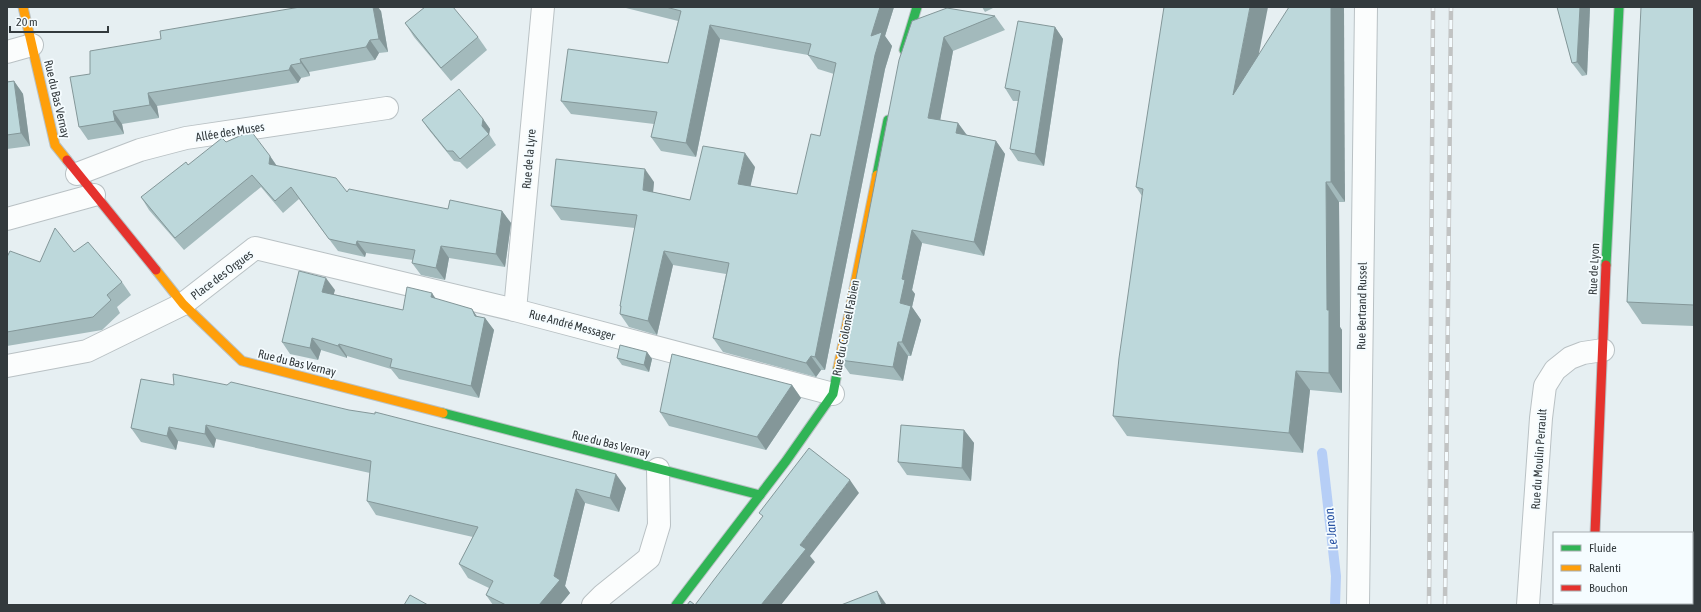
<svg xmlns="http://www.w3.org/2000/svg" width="1701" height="612" font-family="'Asap Condensed',sans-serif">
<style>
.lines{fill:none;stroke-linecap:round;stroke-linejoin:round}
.stream{stroke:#b6cef6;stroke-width:10}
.street-casing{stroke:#b9c1c4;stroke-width:24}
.fast-casing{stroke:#b9c1c4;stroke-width:11}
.slow-casing{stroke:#b9c1c4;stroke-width:11}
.jam-casing{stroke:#b9c1c4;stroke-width:11}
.street{stroke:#fbfdfd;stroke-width:22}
.fast{stroke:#30b455;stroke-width:9}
.slow{stroke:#ff9f0a;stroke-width:9}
.jam{stroke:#e5322d;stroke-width:9}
.rail-casing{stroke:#c1c3c3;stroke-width:4.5}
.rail{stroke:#f5fcff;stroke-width:3;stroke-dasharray:9;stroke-linecap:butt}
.wall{fill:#a3babc}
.shaded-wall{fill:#849799}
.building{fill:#bdd8db;stroke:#849799}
.labels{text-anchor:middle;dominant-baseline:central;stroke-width:3.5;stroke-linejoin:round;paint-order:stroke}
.street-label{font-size:12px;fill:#333a3d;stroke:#f5fcff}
.water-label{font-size:13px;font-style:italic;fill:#2953a3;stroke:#f5fcff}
</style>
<rect width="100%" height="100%" fill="#e6eff2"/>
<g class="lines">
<path class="stream" d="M1322 453 1336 576 1335 605"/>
<g class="street-casing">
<g id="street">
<path d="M7 52 32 45"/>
<path d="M77 174 140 150 186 138 387 108"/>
<path d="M7 219 94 195"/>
<path d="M515 310 543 7"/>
<path d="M7 366 87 351 183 304 255 248 515 310 833 394"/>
<path d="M593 605 603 595 649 558 659 525 658 469"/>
<path d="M1358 605 1366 7"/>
<path d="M1528 605 1541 418 1545 386 1555 370 1570 358 1583 353 1603 350"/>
</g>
</g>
<g class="fast-casing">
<g id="fast">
<path d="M904 50 917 7"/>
<path d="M877 175 888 120"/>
<path d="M1606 265 1619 7"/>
<path d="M443 413 760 495"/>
<path d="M676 605 786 461 833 394 838 368"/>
</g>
</g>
<g class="slow-casing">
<g id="slow">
<path d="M23 7 55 145 67 160"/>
<path d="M156 270 183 304 242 361 443 413"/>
<path d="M838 368 877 175"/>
<path d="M1592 603V605"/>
</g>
</g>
<g class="jam-casing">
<g id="jam">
<path d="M67 160 156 270"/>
<path d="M1595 533 1606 265"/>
</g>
</g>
<use href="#street" class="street"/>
<use href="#fast" class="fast"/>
<use href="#slow" class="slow"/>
<use href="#jam" class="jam"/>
<g class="rail-casing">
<g id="rail">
<path d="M1429 605 1433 7"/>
<path d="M1445 605 1451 7"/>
</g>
</g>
<use href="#rail" class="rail"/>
</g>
<g class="wall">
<path d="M622 7H894L885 36 892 46 885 69 825 370H821L816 377 723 352 713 338 726 274 673 265 657 335 629 327 620 314 621 308 620 306 635 228 561 220 551 206 654 182 653 192 690 200 755 167 750 186 797 194 820 136 834 74 818 69 808 55 720 39 696 157 661 151 651 137 654 124 571 114 561 101 668 63 678 21Z"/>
<path d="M982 7H995L985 12Z"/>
<path d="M1557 7H1590L1587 75 1582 76 1572 63Z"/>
<path d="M1694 7V326L1642 324 1627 302Z"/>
<path d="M381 11 388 52 379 53 375 60 309 72 310 76 301 78 298 83 157 106 159 118 122 124 124 134 88 140 79 127 90 74Z"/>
<path d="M995 16 1005 30 953 51 940 120 958 123 967 135 996 141 1005 154 984 256 922 243 912 290 915 294 912 307 921 320 911 356H908L903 381 850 374 840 360 912 21Z"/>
<path d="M405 23 478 37 487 50 451 81 414 37Z"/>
<path d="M1055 27 1063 39 1044 166 1018 161 1010 149 1018 101H1013L1005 88Z"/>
<path d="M1259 55 1345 202H1339L1340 327 1342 330V393L1310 390 1303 453 1127 436 1113 416 1142 196 1136 187Z"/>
<path d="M14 81 23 94 30 146 7 149V82Z"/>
<path d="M483 119 490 129 489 134 496 145 467 169 460 162 454 161 429 130 422 120Z"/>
<path d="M226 142 270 156 277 166 347 192 448 209 502 211 511 223 505 267 449 258 445 280 421 275 412 263 413 260 366 253 365 257 338 251 299 199 283 213 261 187 184 250 149 210 141 197 188 165Z"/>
<path d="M74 252 122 282 131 295 117 307 120 313 102 330 7 346V257L40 262Z"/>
<path d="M335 290 333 294 403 310 436 299 472 309 477 317 485 318 494 330 479 398 399 379 391 369 347 356V358L321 350 318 360 290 354 282 342Z"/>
<path d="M647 352 652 359 649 372 622 365 617 358Z"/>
<path d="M141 379 626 488 619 512 585 503 565 586 570 593 560 605H493L486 595 489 588 468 578 459 564 473 537 376 515 367 501 370 473 216 439 214 448 178 441 176 450 141 442 131 428Z"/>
<path d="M792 385 801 398 766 450 669 426 660 412Z"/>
<path d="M964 430 974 443 971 481 907 475 898 462Z"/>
</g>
<g class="shaded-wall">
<path d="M373 7H378L381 11 388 52 379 39Z"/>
<path d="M880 7H894L885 36 892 46 885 69 825 370 815 357 875 55 871 36Z"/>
<path d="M1250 7H1268L1247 115 1233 95Z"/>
<path d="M1331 7H1344L1345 202 1331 182Z"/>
<path d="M1580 7H1590L1587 75 1577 62Z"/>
<path d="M710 25 720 39 696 157 686 143Z"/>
<path d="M1055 27 1063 39 1044 166 1035 154Z"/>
<path d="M944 37 953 51 938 132 928 118Z"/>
<path d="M370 40 379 53 375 60 366 47Z"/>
<path d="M300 59 309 72 310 76 301 63Z"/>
<path d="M291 65 301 78 298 83 289 70Z"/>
<path d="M14 81 23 94 30 146 21 133Z"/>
<path d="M148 93 157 106 159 118 150 105Z"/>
<path d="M113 111 122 124 124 134 115 121Z"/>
<path d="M483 119 490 129 489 135 482 126Z"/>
<path d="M958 123 968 137 956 133Z"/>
<path d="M996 141 1005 154 984 256 974 242Z"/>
<path d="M745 153 755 167 748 197 738 184Z"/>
<path d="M270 156 278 168 269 164Z"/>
<path d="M645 169 654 182 652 203 643 190Z"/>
<path d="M1326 182 1339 202 1340 327 1342 330V393L1329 373 1327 310Z"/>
<path d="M502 211 511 223 505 267 496 254Z"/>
<path d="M912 230 922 243 912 290 915 294 912 307 921 320 911 356 902 342 900 303 902 279Z"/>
<path d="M357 241 366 253 365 257 356 245Z"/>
<path d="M441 246 449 258 445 280 436 268Z"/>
<path d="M664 251 673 265 657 335 648 321Z"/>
<path d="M326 278 335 290 331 304 322 292Z"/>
<path d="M432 293 440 305 431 297Z"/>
<path d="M472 309 480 321 485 318 494 330 479 398 471 386 475 316Z"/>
<path d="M312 338 321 350 318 360 310 348Z"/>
<path d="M898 342 908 356 903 381 893 367Z"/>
<path d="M339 344 347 356V358L338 346Z"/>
<path d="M647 352 652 359 649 372 644 365Z"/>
<path d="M811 356 821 370 816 377 806 363Z"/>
<path d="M1296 371 1310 390 1303 453 1289 433Z"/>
<path d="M792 385 801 398 766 450 757 437Z"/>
<path d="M206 425 216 439 214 448 205 434Z"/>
<path d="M169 427 178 441 176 450 167 436Z"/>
<path d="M964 430 974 443 971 481 962 468Z"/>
<path d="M616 474 626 488 619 512 610 498Z"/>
<path d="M850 480 859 493 810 556 815 562 781 605H761L800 545Z"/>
<path d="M576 489 585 503 565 586 570 593 560 605H539L554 576Z"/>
<path d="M877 591 886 604V605H882Z"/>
</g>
<g class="building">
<path d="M300 7H373L379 39 370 40 366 47 300 59 301 63 291 65 289 70 148 93 150 105 113 111 115 121 79 127 70 77 90 74V51L161 39 160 31Z"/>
<path d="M425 7H453L478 37 441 68 405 23Z"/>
<path d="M666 7H880L871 36 882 32 875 55 815 357 811 356 806 363 713 338 729 263 664 251 648 321 620 314 621 306H620L637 215 551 206 556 159 645 169 643 190 690 200 703 146 745 153 738 184 797 194 811 134 820 136 836 63 808 55 811 44 710 25 686 143 651 137 657 112 561 101 568 49 668 63 681 11Z"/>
<path d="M1164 7H1250L1233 95 1289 7H1331V182H1326L1327 310H1329V373L1296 371 1289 433 1113 416 1119 358 1143 189 1136 187Z"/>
<path d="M1557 7H1580L1577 62 1572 63Z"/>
<path d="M1641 7H1694V305L1627 302Z"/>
<path d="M947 8 995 16 944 37 928 118 958 123 956 133 996 141 974 242 912 230 902 279 905 280 900 303 911 306 902 342H898L893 367 840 360 899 60 912 21Z"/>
<path d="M1018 21 1055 27 1035 154 1010 149 1020 91 1005 88Z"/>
<path d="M14 81 21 133 7 135V82Z"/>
<path d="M459 89 483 119 482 126 489 134 460 159 453 151H447L422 120Z"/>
<path d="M251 131 270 156 269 164 336 178 347 192 349 189 448 209 450 200 502 211 496 254 441 246 436 268 412 263 415 250 357 241 356 245 329 239 291 187 275 201 252 175 175 238 141 197 186 162 188 165 222 138 226 142Z"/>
<path d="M55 228 74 252 88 242 122 282 107 295 111 300 93 317 7 332V257L10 251 40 262Z"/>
<path d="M299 271 326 278 322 292 403 310 407 287 432 293 431 297 472 309 475 316 485 318 471 386 390 367 392 359 339 344 338 346 312 338 310 348 282 342Z"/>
<path d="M620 345 647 352 644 365 617 358Z"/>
<path d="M672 354 792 385 757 437 660 412Z"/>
<path d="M173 374 227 385 231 382 349 410 375 414V412L616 474 610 498 576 489 554 576 560 580 539 605H506L486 595 493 581 459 564 478 527 367 501 371 461 206 425 205 434 169 427 167 436 131 428 141 379 174 385Z"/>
<path d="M901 425 964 430 962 468 898 462Z"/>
<path d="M809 448 850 480 800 545 806 549 761 605H687L690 601 695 605 713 581 763 516 759 513Z"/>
<path d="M877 591 882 605H841Z"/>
<path d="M410 595 428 605H404Z"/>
<path d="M1615 603H1677L1694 605H1615Z"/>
</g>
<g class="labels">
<g class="street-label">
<text transform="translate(57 99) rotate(77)">Rue du Bas Vernay</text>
<text transform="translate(230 132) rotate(-9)">Allée des Muses</text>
<text transform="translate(529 159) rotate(-85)">Rue de la Lyre</text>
<text transform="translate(1594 269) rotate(-87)">Rue de Lyon</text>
<text transform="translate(222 275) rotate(-37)">Place des Orgues</text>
<text transform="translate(1362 306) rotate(-89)">Rue Bertrand Russel</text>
<text transform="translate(572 325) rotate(15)">Rue André Messager</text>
<text transform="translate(846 328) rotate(-79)">Rue du Colonel Fabien</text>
<text transform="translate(297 363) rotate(14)">Rue du Bas Vernay</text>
<text transform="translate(611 444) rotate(14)">Rue du Bas Vernay</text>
<text transform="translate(1539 459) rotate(-86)">Rue du Moulin Perrault</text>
</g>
<g class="water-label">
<text transform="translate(1331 529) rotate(-96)">Le Janon</text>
</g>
</g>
<rect width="1701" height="612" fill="none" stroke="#333a3d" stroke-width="16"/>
<rect x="1553" y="532" width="140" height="72" fill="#f5fcff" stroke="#a7aeb1"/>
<rect x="1561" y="545" width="20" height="6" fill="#30b455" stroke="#a7aeb1"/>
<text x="1589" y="552" font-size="12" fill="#333a3d">Fluide</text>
<rect x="1561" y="565" width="20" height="6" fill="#ff9f0a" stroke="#a7aeb1"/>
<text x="1589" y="572" font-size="12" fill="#333a3d">Ralenti</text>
<rect x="1561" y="585" width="20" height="6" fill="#e5322d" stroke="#a7aeb1"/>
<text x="1589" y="592" font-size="12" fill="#333a3d">Bouchon</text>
<path d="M10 26v6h98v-6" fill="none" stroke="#333a3d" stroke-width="2"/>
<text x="16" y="26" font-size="12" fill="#333a3d" stroke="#f5fcff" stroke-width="3" paint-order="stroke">20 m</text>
</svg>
